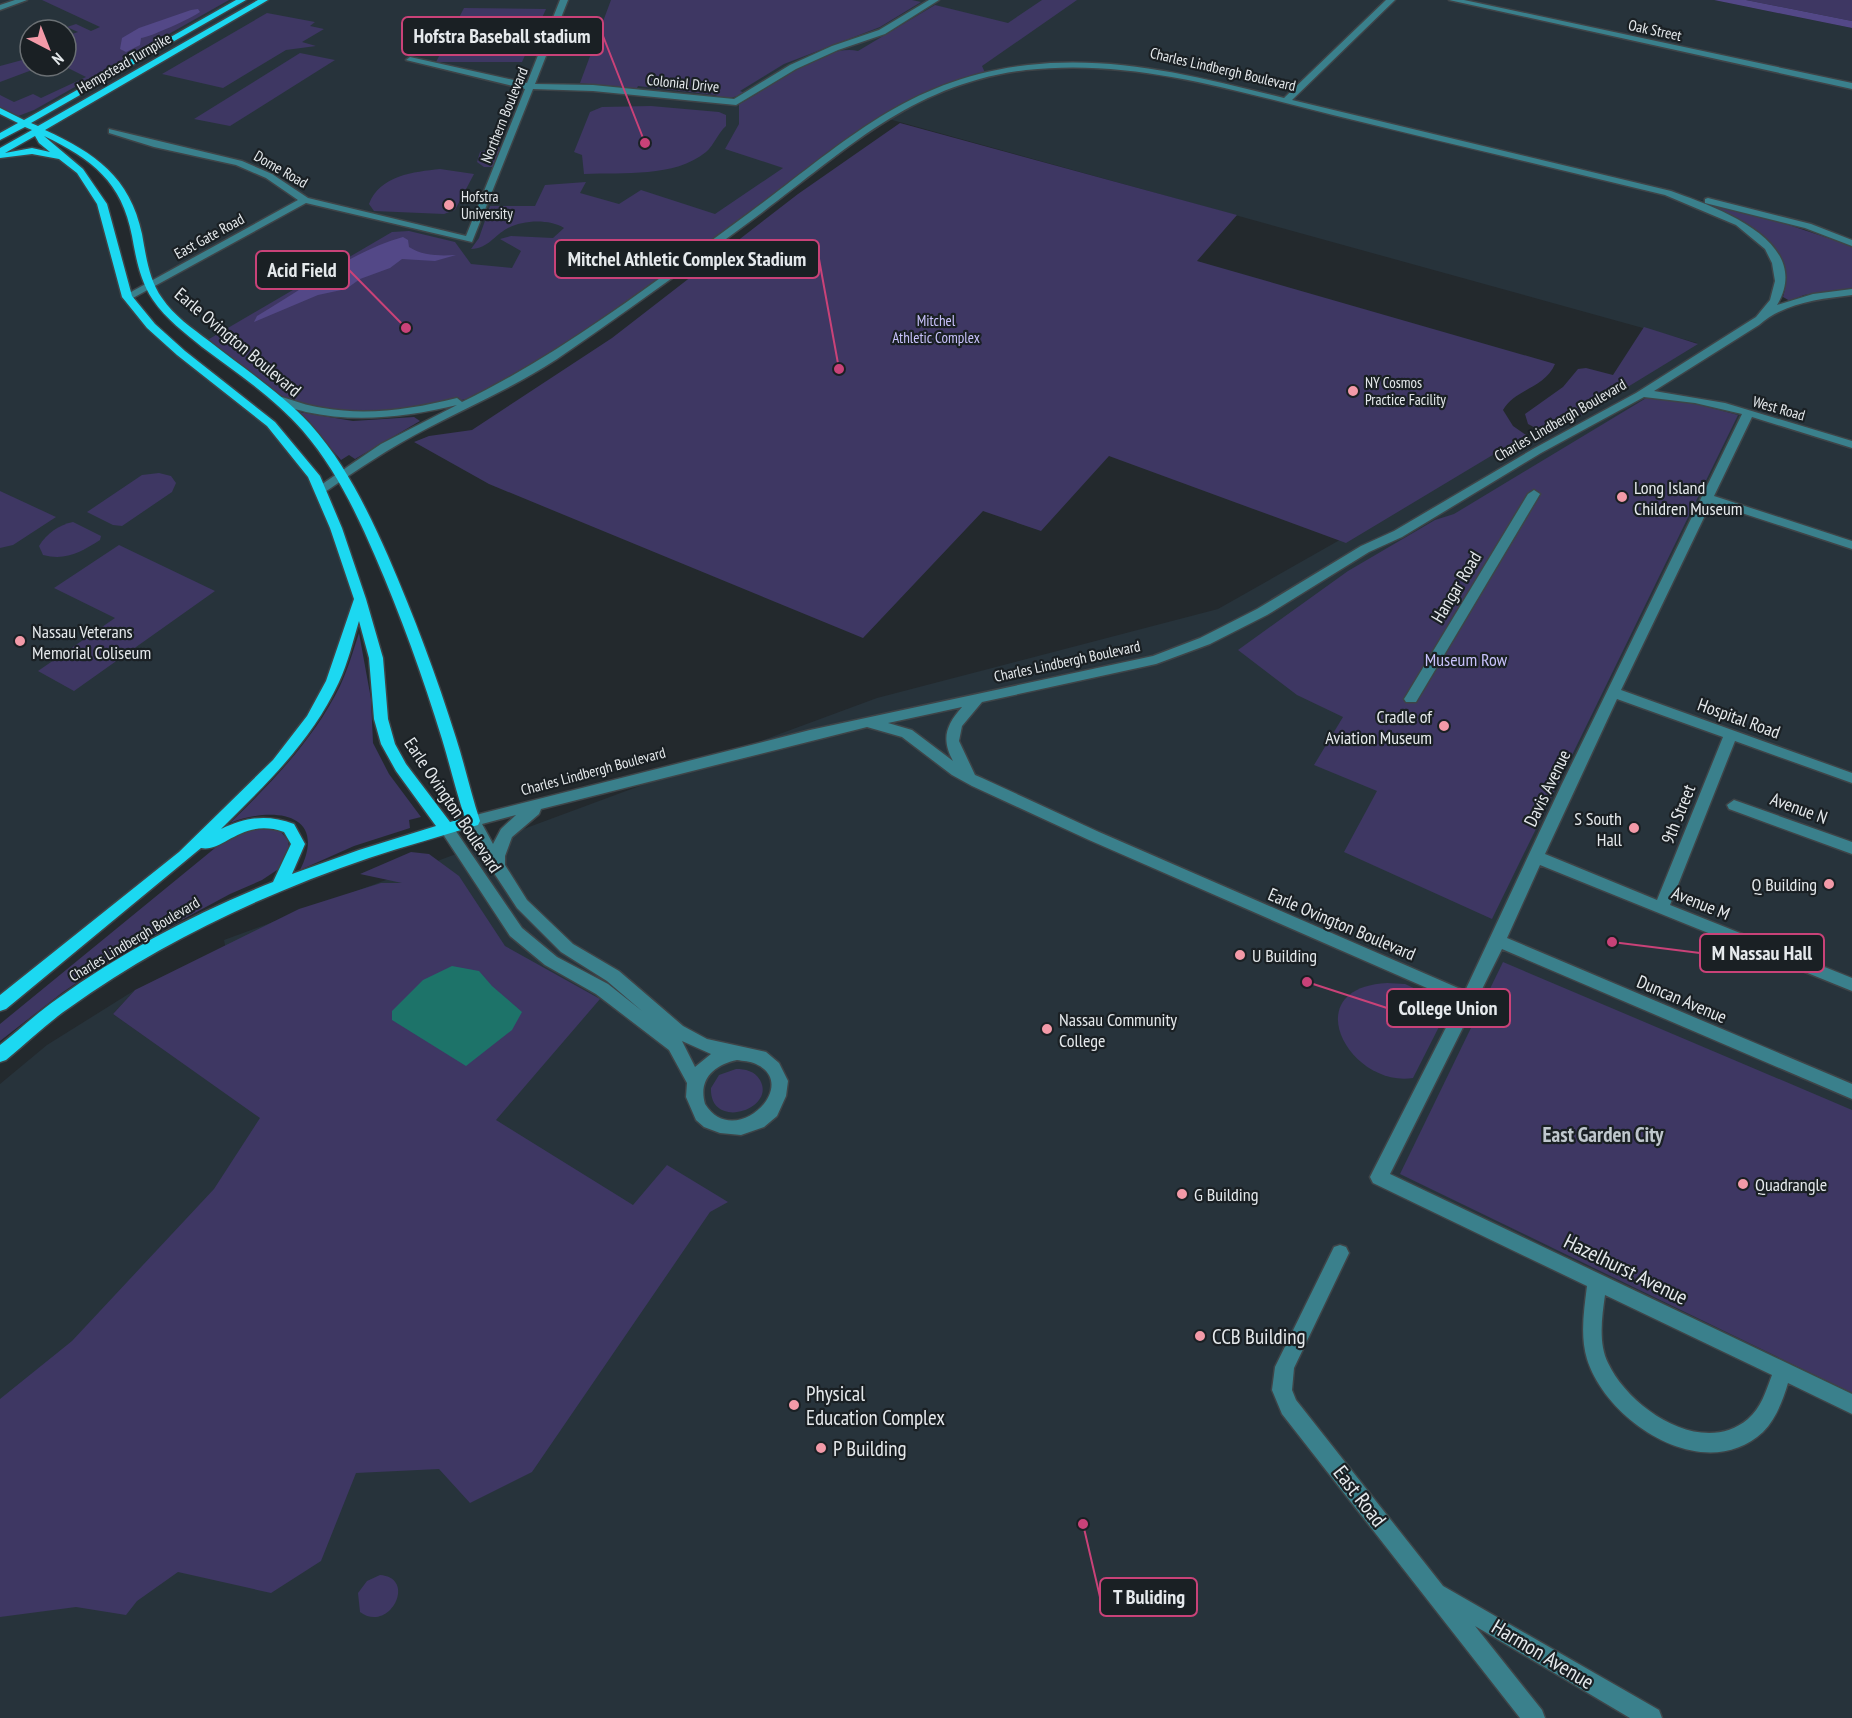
<svg xmlns="http://www.w3.org/2000/svg" width="1852" height="1718" font-family="'PT Sans Narrow',sans-serif">
<style>
.built{fill:#27333b;fill-rule:evenodd}
.green{fill:#3e3763}
.forest{fill:#534887}
.water{fill:#1d7369}
.lines{fill:none;stroke-linecap:round;stroke-linejoin:round}
.minor-casing{stroke:#3e4448;stroke-width:3}
.major-casing{stroke:#3e4448;stroke-width:3}
.minor{fill:#3a808c;fill-rule:evenodd}
.major{fill:#1cd8f1;fill-rule:evenodd}
.poi-dot{fill:#f39aa8;stroke:#1a2024;stroke-width:2}
.labels{text-anchor:middle;dominant-baseline:central;stroke-width:4.5;stroke-linejoin:round;paint-order:stroke}
.far-street-label{font-size:15px;fill:#e5e9ec;stroke:#1a2024}
.far-poi-label{font-size:15px;fill:#e5e9ec;stroke:#1a2024;text-anchor:start}
.far-park-label{font-size:15px;fill:#c8c2fb;stroke:#1a2024}
.street-label{font-size:18px;fill:#e5e9ec;stroke:#1a2024}
.poi-label{font-size:18px;fill:#e5e9ec;stroke:#1a2024;text-anchor:start}
.park-label{font-size:18px;fill:#c8c2fb;stroke:#1a2024}
.quarter-label{font-size:21px;font-weight:bold;fill:#bfc7cd;stroke:#1a2024}
.near-street-label{font-size:21px;fill:#e5e9ec;stroke:#1a2024}
.near-poi-label{font-size:21px;fill:#e5e9ec;stroke:#1a2024;text-anchor:start}
.leader{fill:none;stroke:#c94278;stroke-width:2}
.callout-dot{fill:#c94278;stroke:#1a2024;stroke-width:2}
.callout{fill:#1a2024;stroke:#c94278;stroke-width:2}
.callout-label{font-size:20px;text-anchor:middle;font-weight:bold;fill:#e5e9ec}
</style>
<rect width="100%" height="100%" fill="#23292d"/>
<g class="built">
<path d="M0 0H1714L1852 28V244L1761 214 1674 194 1744 225 1769 247 1781 269 1772 308 1852 291V1718H0V1084L47 1045 135 990 113 1014 260 1117 224 940 877 698 1218 609 1525 435 1550 434 1697 343 885 118 495 391 444 405 298 407 169 314 150 281 128 198 115 176 94 159 23 124 0 137ZM30 30H66V66H30Z"/>
<path d="M37 153 61 158 76 171 98 202 121 288 154 331 262 416 316 484 357 600 336 669 288 750 180 856 0 1002V158L15 154Z"/>
</g>
<g class="green">
<path d="M42 0H229L34 110 13 118 0 111V95L14 102 33 94 41 98 86 77 64 66 66 36 78 32 67 27 76 24 91 31 100 27Z"/>
<path d="M611 0H912L921 2 880 27 784 64 740 91 745 93C735 98 724 100 715 95L638 86 636 90 580 83Z"/>
<path d="M1042 0H1077L982 66 986 75 914 99 630 304 495 391 421 411 335 415 278 399 204 342 392 232 409 231 455 242 471 264 512 268 521 251 500 239 511 236 553 238 564 228C549 219 524 220 508 228 493 236 489 248 471 249L479 238 490 206H535L545 185 586 182 580 193 619 204 641 190 715 214 783 168 725 149 739 124V104C771 88 823 43 858 51L935 5 1008 23Z"/>
<path d="M1746 0H1852V21Z"/>
<path d="M464 8 546 9 522 62H436Z"/>
<path d="M267 13 315 22 310 26 324 29 302 42 316 46 286 50 223 88 162 74Z"/>
<path d="M300 53 335 60 230 126 194 119Z"/>
<path d="M26 59 30 60V66L40 67 0 82V66Z"/>
<path d="M651 106 719 112 726 115V126C718 133 714 145 706 152 674 178 624 172 584 174L582 155 574 152 590 112 602 107Z"/>
<path d="M900 123 1237 215 1197 261 1555 364C1545 388 1515 389 1503 410L1513 426 1526 435 1346 543 1109 456 1041 531 983 511 863 638 489 484 414 442 429 436 472 430 612 338 798 194Z"/>
<path d="M497 146 501 149 493 167H484L477 162 480 152Z"/>
<path d="M440 169 474 174 455 210 444 214 374 211 369 204C380 175 414 172 440 169Z"/>
<path d="M1695 200 1789 225 1852 246V288L1804 295 1790 301 1783 297C1799 242 1736 217 1695 200Z"/>
<path d="M1644 327 1698 344 1549 435 1528 424 1525 414 1563 387 1578 369 1586 368 1613 375Z"/>
<path d="M1648 397 1674 398 1738 415 1492 919 1344 852 1377 791 1314 765 1343 717 1297 695 1238 650 1348 571 1435 520 1454 514Z"/>
<path d="M299 412 353 421 414 417 420 421 355 459 349 455 341 460Z"/>
<path d="M159 473 171 476 176 483 172 492 122 526 113 525 87 512 142 475Z"/>
<path d="M0 491 56 517 13 545 0 548Z"/>
<path d="M73 522 101 536 100 540C81 552 66 561 43 555L39 546C47 533 59 525 73 522Z"/>
<path d="M119 545 215 591 74 691 38 671 115 618 54 588Z"/>
<path d="M359 633 371 699 373 743 389 774 421 817 409 820 410 828 354 846 300 870C329 812 272 806 230 823 272 782 314 739 340 686 348 669 353 651 359 633Z"/>
<path d="M264 828 280 831 288 840 290 854 280 868 262 880 230 894 126 950 63 992 0 1041V1024L226 839 244 830Z"/>
<path d="M411 852 429 854 459 876 505 946 600 999 496 1120 633 1205 667 1165 728 1202 710 1212 532 1472 470 1503 439 1469 356 1473 321 1561 271 1593 178 1572 137 1601 126 1615 76 1607 0 1617V1399L72 1341 214 1189 260 1118 113 1014 135 990 299 909 381 883H402L360 874Z"/>
<path d="M1503 962 1852 1110V1393L1400 1174Z"/>
<path d="M1387 983 1405 984 1446 1003 1447 1011 1413 1078C1349 1088 1295 988 1387 983Z"/>
<path d="M736 1069C745 1069 755 1071 760 1080 777 1110 709 1131 711 1088L719 1075Z"/>
<path d="M380 1575C418 1578 389 1634 360 1612L358 1593 367 1581Z"/>
</g>
<g class="forest">
<path d="M1714 0H1746L1852 21V28Z"/>
<path d="M191 10 198 9 200 12C194 17 148 38 141 38L140 45 126 52 120 49 122 38 139 28Z"/>
<path d="M403 237 408 240 409 247C423 256 440 256 456 255L435 261 402 259 390 268 360 279 346 289 318 295 254 322 257 316C305 288 350 252 403 237Z"/>
</g>
<path class="water" d="M452 966 479 971 492 986 522 1012 512 1030 466 1066 392 1020V1011L423 980Z"/>
<g class="lines">
<g class="minor-casing">
<g id="minor">
<path d="M15 0H27L0 10V5Z"/>
<path d="M560 0H568L535 84 593 85 734 99 790 65 832 46 879 30 929 0H939L885 34 838 50 796 69 736 105 593 91 533 89 472 242 306 203 131 299 122 297 298 200 266 178 236 165 154 147 109 133V129L242 161 272 174 308 198 466 236 525 89 406 60 410 57 527 83Z"/>
<path d="M1386 0H1395L1292 100 1671 191C1715 207 1815 241 1777 305L1813 294 1852 289V295C1819 299 1784 303 1759 325L1654 391 1725 403 1852 441V448L1752 417 1714 496 1852 541V549L1711 503 1621 690 1852 773V783L1735 741 1670 905 1852 978V991L1540 865 1507 938 1852 1084V1099L1502 949 1390 1174 1852 1394V1414L1788 1383C1783 1400 1776 1419 1763 1432 1705 1486 1607 1423 1587 1359 1580 1336 1584 1310 1587 1286L1373 1183 1370 1177 1373 1171 1459 1002 1089 840 972 786 952 775 902 737 867 727 541 809 539 814 512 837 505 856V865L527 900 573 944 619 971 683 1026 707 1039 766 1052 779 1063 788 1081 786 1096 777 1116 764 1127 741 1135 720 1133 704 1127 696 1120 686 1097 687 1083 669 1050 596 994 545 965 510 936 439 828 441 824H451L522 928 557 957 608 984 642 1011 607 981 561 952 517 908 492 870 466 821 468 817 810 730 1153 656 1200 638 1257 609 1361 546 1394 531 1533 449 1636 393 1756 317 1770 300 1775 281 1772 263 1765 249 1736 225 1665 195C1554 168 1443 142 1333 115 1232 90 1131 58 1026 70 911 84 845 151 756 217 691 265 624 313 557 359 516 386 470 406 426 429 391 447 358 469 325 492L321 493 315 489 381 444 457 405C406 417 357 423 306 412 296 409 280 406 272 399L278 396C293 400 307 406 323 408 368 416 413 409 457 398L462 402C565 352 657 280 749 213 843 144 906 79 1028 65 1116 55 1199 77 1284 98ZM1644 397 1695 403 1742 414 1561 786 1465 991 1099 832 982 778 975 775 959 741 962 726 982 702 1156 664 1210 644 1267 615 1369 552 1402 537 1541 453ZM1617 699 1723 737 1657 900 1545 854ZM962 707C946 725 941 739 953 761L912 730 888 723ZM516 815 501 829 493 844 482 824ZM682 1041 711 1054 695 1067ZM737 1060C743 1061 750 1061 756 1064 802 1085 734 1151 705 1104 698 1079 714 1065 737 1060ZM1605 1295 1772 1375C1766 1391 1761 1408 1748 1419 1702 1458 1629 1408 1608 1363 1598 1343 1602 1316 1605 1295Z"/>
<path d="M1449 0H1464L1852 83V89Z"/>
<path d="M1708 198 1811 224 1852 240V246L1805 228 1705 203V199Z"/>
<path d="M1534 490 1540 494 1416 702H1406L1404 699 1406 696 1528 494Z"/>
<path d="M1734 800 1852 842V854L1729 809 1727 805Z"/>
<path d="M1340 1245 1346 1247 1349 1253 1294 1368 1292 1390 1296 1400 1443 1586 1659 1710 1662 1718H1630L1475 1626 1542 1710 1545 1718H1520L1282 1414 1272 1390 1275 1367 1334 1247Z"/>
</g>
</g>
<g class="major-casing">
<path id="major" d="M236 0H246L31 123 38 126 258 0H268L45 130C95 153 130 177 142 234 146 256 149 280 162 298 174 316 192 328 209 341 243 368 280 392 310 424 345 463 367 509 388 556 414 616 437 677 456 738 465 766 471 794 480 821L478 825C442 836 405 846 369 858 263 894 161 942 69 1008 47 1023 27 1043 6 1060L0 1062V1045C19 1030 37 1013 57 999 123 951 197 912 273 882L291 844 284 832C242 817 223 853 201 848L6 1009 0 1011V995L179 852 273 760 307 716 326 681 354 599 330 528 308 477 267 426 177 355 147 328 122 297 97 204 77 173 59 159 32 154 0 158V148L32 130 25 127 0 140V133L18 123 0 114V108L24 120ZM35 136 39 143 50 152 32 148 5 153ZM44 136C92 159 122 182 132 236 136 258 140 281 153 300 166 319 185 333 202 347 237 373 274 398 303 431 335 468 356 512 375 556 401 616 423 677 442 739 450 765 456 792 465 818L450 822 406 764 395 744 388 719 383 658 366 599 342 528 320 476 275 422 185 351 155 324 132 296 107 204 83 169ZM359 621 369 658 374 719 381 744 396 771 436 826 359 850 292 874 305 844 294 824C267 814 247 817 221 829 266 784 312 741 339 682 348 663 353 641 359 621Z"/>
</g>
<use href="#minor" class="minor"/>
<use href="#major" class="major"/>
</g>
<g class="poi-dot">
<circle cx="449" cy="205" r="6"/>
<circle cx="1353" cy="391" r="6"/>
<circle cx="1622" cy="497" r="6"/>
<circle cx="20" cy="641" r="6"/>
<circle cx="1444" cy="726" r="6"/>
<circle cx="1634" cy="828" r="6"/>
<circle cx="1829" cy="884" r="6"/>
<circle cx="1240" cy="955" r="6"/>
<circle cx="1047" cy="1029" r="6"/>
<circle cx="1743" cy="1184" r="6"/>
<circle cx="1182" cy="1194" r="6"/>
<circle cx="1200" cy="1336" r="6"/>
<circle cx="794" cy="1405" r="6"/>
<circle cx="821" cy="1448" r="6"/>
</g>
<g class="labels">
<g class="far-street-label">
<text transform="translate(1655 30) rotate(12)">Oak Street</text>
<text transform="translate(124 63) rotate(-30)">Hempstead Turnpike</text>
<text transform="translate(1223 69) rotate(13)">Charles Lindbergh Boulevard</text>
<text transform="translate(683 83) rotate(6)">Colonial Drive</text>
<text transform="translate(504 115) rotate(-68)">Northern Boulevard</text>
<text transform="translate(281 169) rotate(30)">Dome Road</text>
<text transform="translate(209 236) rotate(-29)">East Gate Road</text>
<text transform="translate(1779 408) rotate(16)">West Road</text>
<text transform="translate(1560 420) rotate(-30)">Charles Lindbergh Boulevard</text>
<text transform="translate(1067 661) rotate(-12)">Charles Lindbergh Boulevard</text>
<text transform="translate(593 771) rotate(-15)">Charles Lindbergh Boulevard</text>
<text transform="translate(134 939) rotate(-31)">Charles Lindbergh Boulevard</text>
</g>
<g class="far-poi-label">
<text x="461" y="196">Hofstra<tspan x="461" dy="17">University</tspan></text>
<text x="1365" y="382">NY Cosmos<tspan x="1365" dy="17">Practice Facility</tspan></text>
</g>
<g class="far-park-label">
<text x="936" y="320">Mitchel<tspan x="936" dy="17">Athletic Complex</tspan></text>
</g>
<g class="street-label">
<text transform="translate(238 342) rotate(40)">Earle Ovington Boulevard</text>
<text transform="translate(1456 587) rotate(-59)">Hangar Road</text>
<text transform="translate(1739 718) rotate(20)">Hospital Road</text>
<text transform="translate(1547 788) rotate(-64)">Davis Avenue</text>
<text transform="translate(453 805) rotate(56)">Earle Ovington Boulevard</text>
<text transform="translate(1799 808) rotate(20)">Avenue N</text>
<text transform="translate(1678 814) rotate(-68)">9th Street</text>
<text transform="translate(1701 903) rotate(22)">Avenue M</text>
<text transform="translate(1342 924) rotate(23)">Earle Ovington Boulevard</text>
<text transform="translate(1682 999) rotate(23)">Duncan Avenue</text>
</g>
<g class="poi-label">
<text x="1634" y="487">Long Island<tspan x="1634" dy="21">Children Museum</tspan></text>
<text x="32" y="631">Nassau Veterans<tspan x="32" dy="21">Memorial Coliseum</tspan></text>
<text x="1432" y="716" text-anchor="end">Cradle of<tspan x="1432" dy="21">Aviation Museum</tspan></text>
<text x="1622" y="818" text-anchor="end">S South<tspan x="1622" dy="21">Hall</tspan></text>
<text x="1817" y="884" text-anchor="end">Q Building</text>
<text x="1252" y="955">U Building</text>
<text x="1059" y="1019">Nassau Community<tspan x="1059" dy="21">College</tspan></text>
<text x="1755" y="1184">Quadrangle</text>
<text x="1194" y="1194">G Building</text>
</g>
<g class="park-label">
<text x="1466" y="659">Museum Row</text>
</g>
<g class="quarter-label">
<text x="1603" y="1134">East Garden City</text>
</g>
<g class="near-street-label">
<text transform="translate(1626 1269) rotate(26)">Hazelhurst Avenue</text>
<text transform="translate(1360 1496) rotate(52)">East Road</text>
<text transform="translate(1543 1654) rotate(31)">Harmon Avenue</text>
</g>
<g class="near-poi-label">
<text x="1212" y="1336">CCB Building</text>
<text x="806" y="1393">Physical<tspan x="806" dy="24">Education Complex</tspan></text>
<text x="833" y="1448">P Building</text>
</g>
</g>
<path class="leader" d="M645 143L603 36M839 369L819 259M406 328L349 270M1612 942L1700 953M1307 982L1387 1008M1083 1524L1100 1597"/>
<g class="callout-dot">
<circle cx="645" cy="143" r="6"/>
<circle cx="839" cy="369" r="6"/>
<circle cx="406" cy="328" r="6"/>
<circle cx="1612" cy="942" r="6"/>
<circle cx="1307" cy="982" r="6"/>
<circle cx="1083" cy="1524" r="6"/>
</g>
<g class="callout">
<rect x="402" y="17" width="201" height="38" rx="6"/>
<rect x="555" y="240" width="264" height="38" rx="6"/>
<rect x="256" y="251" width="93" height="38" rx="6"/>
<rect x="1700" y="934" width="124" height="38" rx="6"/>
<rect x="1387" y="989" width="123" height="38" rx="6"/>
<rect x="1100" y="1578" width="97" height="38" rx="6"/>
</g>
<g class="callout-label">
<text x="502" y="43">Hofstra Baseball stadium</text>
<text x="687" y="266">Mitchel Athletic Complex Stadium</text>
<text x="302" y="277">Acid Field</text>
<text x="1762" y="960">M Nassau Hall</text>
<text x="1448" y="1015">College Union</text>
<text x="1149" y="1604">T Buliding</text>
</g>
<g transform="translate(48 48) rotate(138)"><circle r="28" fill="#1a2024" stroke="#6b7074" stroke-width="1.5"/>
<path d="M0-4.5L10 22L0 15L-10 22Z" fill="#f39aa8"/>
<text y="-9" font-size="16" font-weight="bold" text-anchor="middle" fill="#e5e9ec">N</text>
</g>
</svg>
